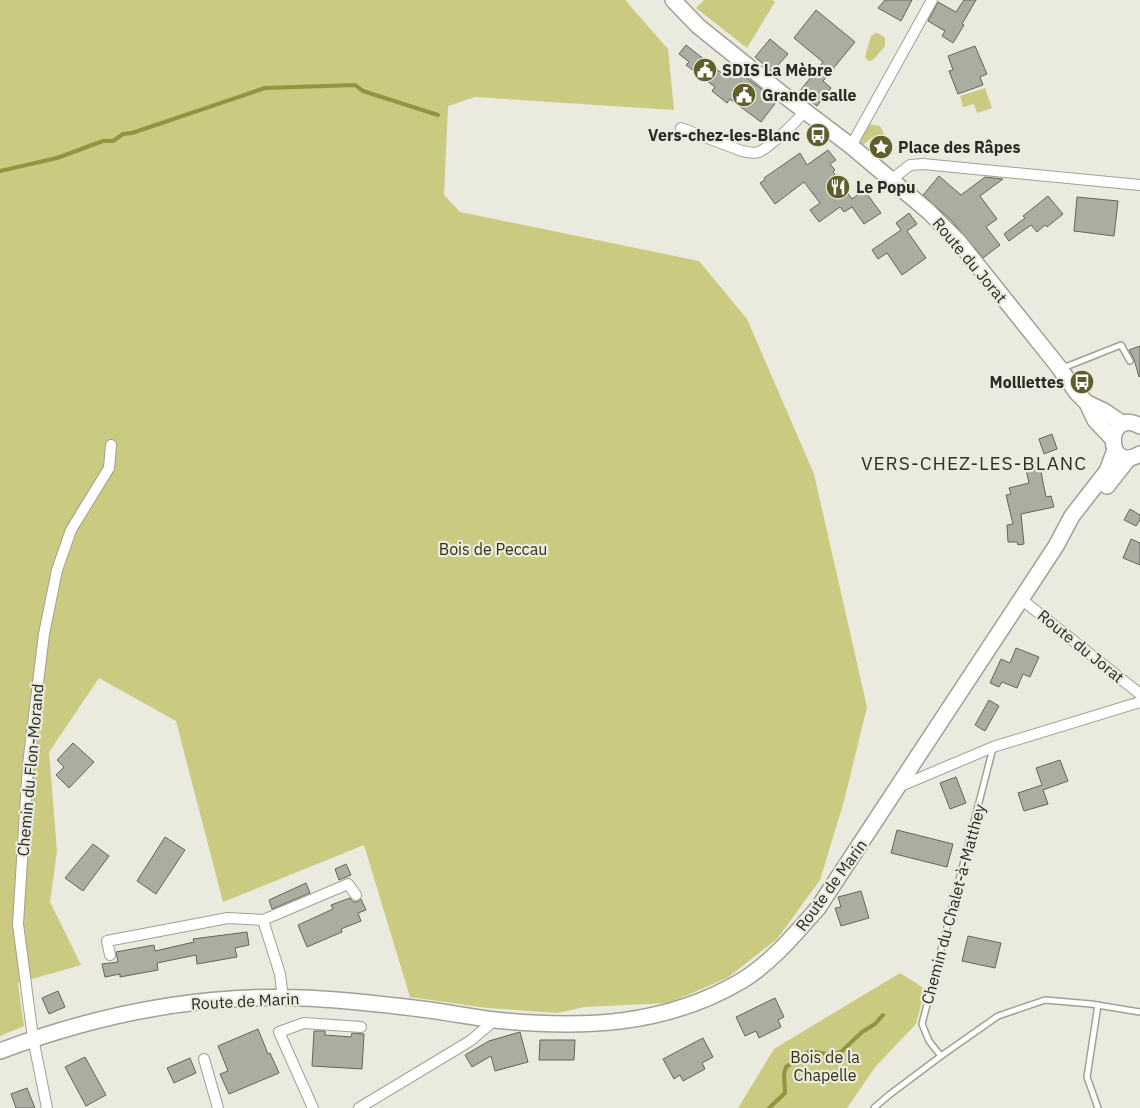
<svg xmlns="http://www.w3.org/2000/svg" width="1140" height="1108" font-family="'IBM Plex Sans',sans-serif">
<style>
.green{fill:#caca80}
.lines{fill:none;stroke-linecap:round;stroke-linejoin:round}
.stream{stroke:#94933f;stroke-width:4}
.building{fill:#acada1;stroke:#65655b}
.lane-casing{stroke:#a0a195;stroke-width:8}
.street-casing{stroke:#a0a195;stroke-width:12}
.secondary-casing{stroke:#a0a195;stroke-width:18}
.lane{stroke:#fff;stroke-width:5}
.street{stroke:#fff;stroke-width:10}
.secondary{stroke:#fff;stroke-width:15}
.labels{text-anchor:middle;dominant-baseline:central;stroke-width:4.5;stroke-linejoin:round;paint-order:stroke}
.poi-label{font-size:16px;font-weight:bold;fill:#2b2b26;stroke:#eaeade;text-anchor:start}
.street-label{font-size:16px;fill:#2b2b26;stroke:#eaeade}
.park-label{font-size:16px;fill:#353410;stroke:#eaeade}
.quarter-label{font-size:19px;letter-spacing:1px;fill:#303027;stroke:#eaeade}
</style>
<rect width="100%" height="100%" fill="#eaeade"/>
<g class="green">
<path d="M0 0H625L668 49 674 110 475 97 448 106 444 195 460 212 699 261 747 319 814 474 867 707 844 801 820 880 777 939 727 978 669 1003 584 1007 558 1013 487 1008 410 997 364 845 223 902 176 721 99 678 49 752 57 851 50 902 81 965 18 983 24 1026 0 1036Z"/>
<path d="M704 0H772L775 2 747 48 696 8Z"/>
<path d="M876 33 880 34 885 38V46L873 60 869 61 865 57 871 36Z"/>
<path d="M985 88 992 108 977 113 974 104 963 107 960 96Z"/>
<path d="M869 124 880 126 884 134 875 142 872 138 861 146V140Z"/>
<path d="M900 973 925 989 916 1024 876 1066 847 1108H738L774 1049Z"/>
</g>
<g class="lines">
<g class="stream">
<path d="M0 171 57 158 103 141H113L123 134 132 133 265 88 355 85 363 91 438 115"/>
<path d="M769 1108 785 1093 784 1074 786 1067 810 1051 832 1055 842 1051 862 1032 875 1024 883 1015"/>
</g>
</g>
<g class="building">
<path d="M885 0H912L901 21 878 8Z"/>
<path d="M964 0H976L962 24 964 25 953 43 942 36 945 31 928 21 938 2 956 12Z"/>
<path d="M816 10 855 42 823 81 831 88 817 106 799 92 823 62 794 38Z"/>
<path d="M770 39 788 54 772 72 755 57Z"/>
<path d="M686 45 724 75 731 66 777 101 761 122 730 99 727 103 712 91 715 87 686 65 689 62 679 54Z"/>
<path d="M975 46 987 74 980 77 983 85 958 94 949 71 953 70 948 56Z"/>
<path d="M828 150 836 160 830 164 835 170 833 172 852 199 864 190 881 213 864 224 852 207 844 212 840 207 819 222 810 210 820 203 804 182 775 204 760 183 765 180 764 178 800 153 807 165Z"/>
<path d="M939 176 961 195 985 177 1003 179 980 196 997 219 986 227 1000 245 983 258 951 220 923 195Z"/>
<path d="M1048 196 1063 214 1047 227 1045 225 1037 232 1031 225 1009 241 1004 234 1025 218 1023 216Z"/>
<path d="M1077 197 1118 201 1114 236 1074 231Z"/>
<path d="M909 213 917 224 907 231 926 258 902 275 887 253 878 259 872 250 901 230 896 223Z"/>
<path d="M1140 346V376L1139 377 1134 359 1129 350Z"/>
<path d="M1052 434 1057 449 1044 454 1039 439Z"/>
<path d="M1039 462 1046 497 1051 496 1054 507 1021 514 1024 544 1018 545 1017 542H1008L1007 525 1013 524 1006 495 1011 494 1009 488 1029 483 1025 465Z"/>
<path d="M1130 509 1140 515V520L1136 526 1124 520Z"/>
<path d="M1131 539 1140 543V565L1123 558Z"/>
<path d="M1016 648 1039 657 1030 677 1023 674 1017 688 1002 682 999 687 990 683 1001 659 1010 663Z"/>
<path d="M989 700 999 706 985 731 975 725Z"/>
<path d="M73 743 94 762 69 788 56 775 64 767 57 760Z"/>
<path d="M1060 760 1068 781 1043 790 1048 804 1024 811 1018 793 1042 785 1036 768Z"/>
<path d="M956 777 966 803 950 809 940 783Z"/>
<path d="M897 830 953 844 947 867 891 853Z"/>
<path d="M165 837 185 850 156 894 137 881Z"/>
<path d="M93 844 109 856 83 891 65 878Z"/>
<path d="M346 864 351 875 339 880 335 869Z"/>
<path d="M306 883 310 893 272 909 269 900Z"/>
<path d="M861 891 869 918 841 926 835 908 841 907 838 897Z"/>
<path d="M350 898 353 902H357L361 899 366 910 358 913 361 921 341 929 342 932 307 947 298 925 333 909 331 905Z"/>
<path d="M247 932 249 945 235 948 237 957 197 964 196 955 157 963 158 970 120 977V974L105 977 102 964 118 962 116 952 154 945 155 951 194 942 193 939Z"/>
<path d="M968 936 1001 943 995 968 962 961Z"/>
<path d="M58 991 65 1007 49 1014 42 998Z"/>
<path d="M775 998 784 1017 778 1020 781 1027 759 1038 756 1031 745 1036 736 1017Z"/>
<path d="M258 1029 268 1054 270 1053 279 1073 229 1094 220 1074 228 1071 218 1046Z"/>
<path d="M314 1031H325V1035L351 1037 352 1033 364 1034 362 1069 312 1066Z"/>
<path d="M520 1032 528 1062 495 1071 491 1056 472 1067 465 1055 489 1041Z"/>
<path d="M703 1038 713 1057 702 1063 705 1069 683 1081 680 1075 674 1079 663 1059Z"/>
<path d="M540 1040H575L574 1060H539Z"/>
<path d="M85 1057 106 1095 86 1106 65 1067Z"/>
<path d="M190 1058 196 1073 174 1083 167 1068Z"/>
<path d="M27 1088 35 1108H16L11 1094Z"/>
</g>
<g class="lines">
<g class="lane-casing">
<g id="lane">
<path d="M1061 366H1068L1121 345 1130 361"/>
<path d="M1098 1005 1087 1077 1098 1108"/>
<path d="M941 1056 929 1041 922 1024 993 748"/>
<path d="M874 1108 889 1095 941 1056 998 1016 1045 1000 1091 1004 1140 1012"/>
</g>
</g>
<g class="street-casing">
<g id="street">
<path d="M681 128 742 151C748 152 753 154 759 152 771 146 796 122 805 111"/>
<path d="M851 146 932 0"/>
<path d="M891 180 910 165 923 164 1140 185"/>
<path d="M1021 599 1140 694"/>
<path d="M896 788 993 747 1140 702"/>
<path d="M263 920 280 974 283 998"/>
<path d="M110 955 107 941 228 918 263 920 348 884 356 895"/>
<path d="M204 1059 218 1108"/>
<path d="M47 1108 33 1038 18 924 28 765 44 634 57 570 71 530 109 468 111 445"/>
<path d="M313 1108 279 1032 304 1023 361 1027"/>
<path d="M359 1108 470 1041 495 1020"/>
</g>
</g>
<g class="secondary-casing">
<g id="secondary">
<path d="M673 0 698 26 785 96 851 146 928 211 958 241 1058 366 1077 393 1087 403 1104 411 1123 424"/>
<path d="M1087 403 1095 420 1112 438"/>
<path d="M1140 426C1105 406 1104 475 1140 454"/>
<path d="M1107 486 1129 458"/>
<path d="M0 1051C96 1015 199 994 301 998 336 999 371 1003 405 1007 435 1010 465 1016 495 1020 583 1029 666 1026 743 980 772 962 795 934 818 908L1056 546 1072 516 1107 471 1115 450"/>
</g>
</g>
<use href="#lane" class="lane"/>
<use href="#street" class="street"/>
<use href="#secondary" class="secondary"/>
</g>
<defs>
<g id="civic-disc" transform="scale(1.25)"><circle r="9.5" fill="#605f2c" stroke="#eaeade"/><path d="M-.6-6.5H3V-4.5H.6V-3L4-1V1h2V6H-6V1h2V-1L-.6-3ZM-1.2 2.5V6h2.4V2.5Z" fill="#fff"/></g>
<g id="bus-disc" transform="scale(1.25)"><circle r="9.5" fill="#605f2c" stroke="#eaeade"/><path d="M-5-6H5V4H4V6H2V4H-2V6H-4V4H-5ZM-3.5-4V0h7V-4ZM-3.5 1.2v1.5H-2V1.2ZM2 1.2v1.5H3.5V1.2Z" fill="#fff"/></g>
<g id="sight-disc" transform="scale(1.25)"><circle r="9.5" fill="#605f2c" stroke="#eaeade"/><path d="M0-6L1.8-2.2L6-1.7L2.9 1.2L3.7 5.4L0 3.3L-3.7 5.4L-2.9 1.2L-6-1.7L-1.8-2.2Z" fill="#fff"/></g>
<g id="restaurant-disc" transform="scale(1.25)"><circle r="9.5" fill="#605f2c" stroke="#eaeade"/><path d="M-5-6h1v4h1v-4h1v4h1v-4h1v5L-1.5 .5V6h-2V.5L-5-1ZM5-6V6H3V1.5H1.5Q1.5-4 5-6Z" fill="#fff"/></g>
</defs>
<g fill-rule="evenodd">
<use href="#civic-disc" x="705" y="70"/>
<use href="#civic-disc" x="744" y="95"/>
<use href="#bus-disc" x="818" y="135"/>
<use href="#sight-disc" x="881" y="147"/>
<use href="#restaurant-disc" x="838" y="187"/>
<use href="#bus-disc" x="1082" y="382"/>
</g>
<g class="labels">
<g class="poi-label">
<text x="722" y="70">SDIS La Mèbre</text>
<text x="762" y="95">Grande salle</text>
<text x="800" y="135" text-anchor="end">Vers-chez-les-Blanc</text>
<text x="898" y="147">Place des Râpes</text>
<text x="856" y="187">Le Popu</text>
<text x="1064" y="382" text-anchor="end">Molliettes</text>
</g>
<g class="street-label">
<text transform="translate(970 260) rotate(50)">Route du Jorat</text>
<text transform="translate(1081 646) rotate(39)">Route du Jorat</text>
<text transform="translate(30 770) rotate(-85)">Chemin du Flon-Morand</text>
<text transform="translate(831 885) rotate(-54)">Route de Marin</text>
<text transform="translate(953 904) rotate(-75)">Chemin du Chalet-à-Matthey</text>
<text transform="translate(245 1001) rotate(-3)">Route de Marin</text>
</g>
<g class="park-label">
<text x="493" y="549">Bois de Peccau</text>
<text x="825" y="1057">Bois de la<tspan x="825" dy="18">Chapelle</tspan></text>
</g>
<g class="quarter-label">
<text x="974" y="463">VERS-CHEZ-LES-BLANC</text>
</g>
</g>
</svg>
